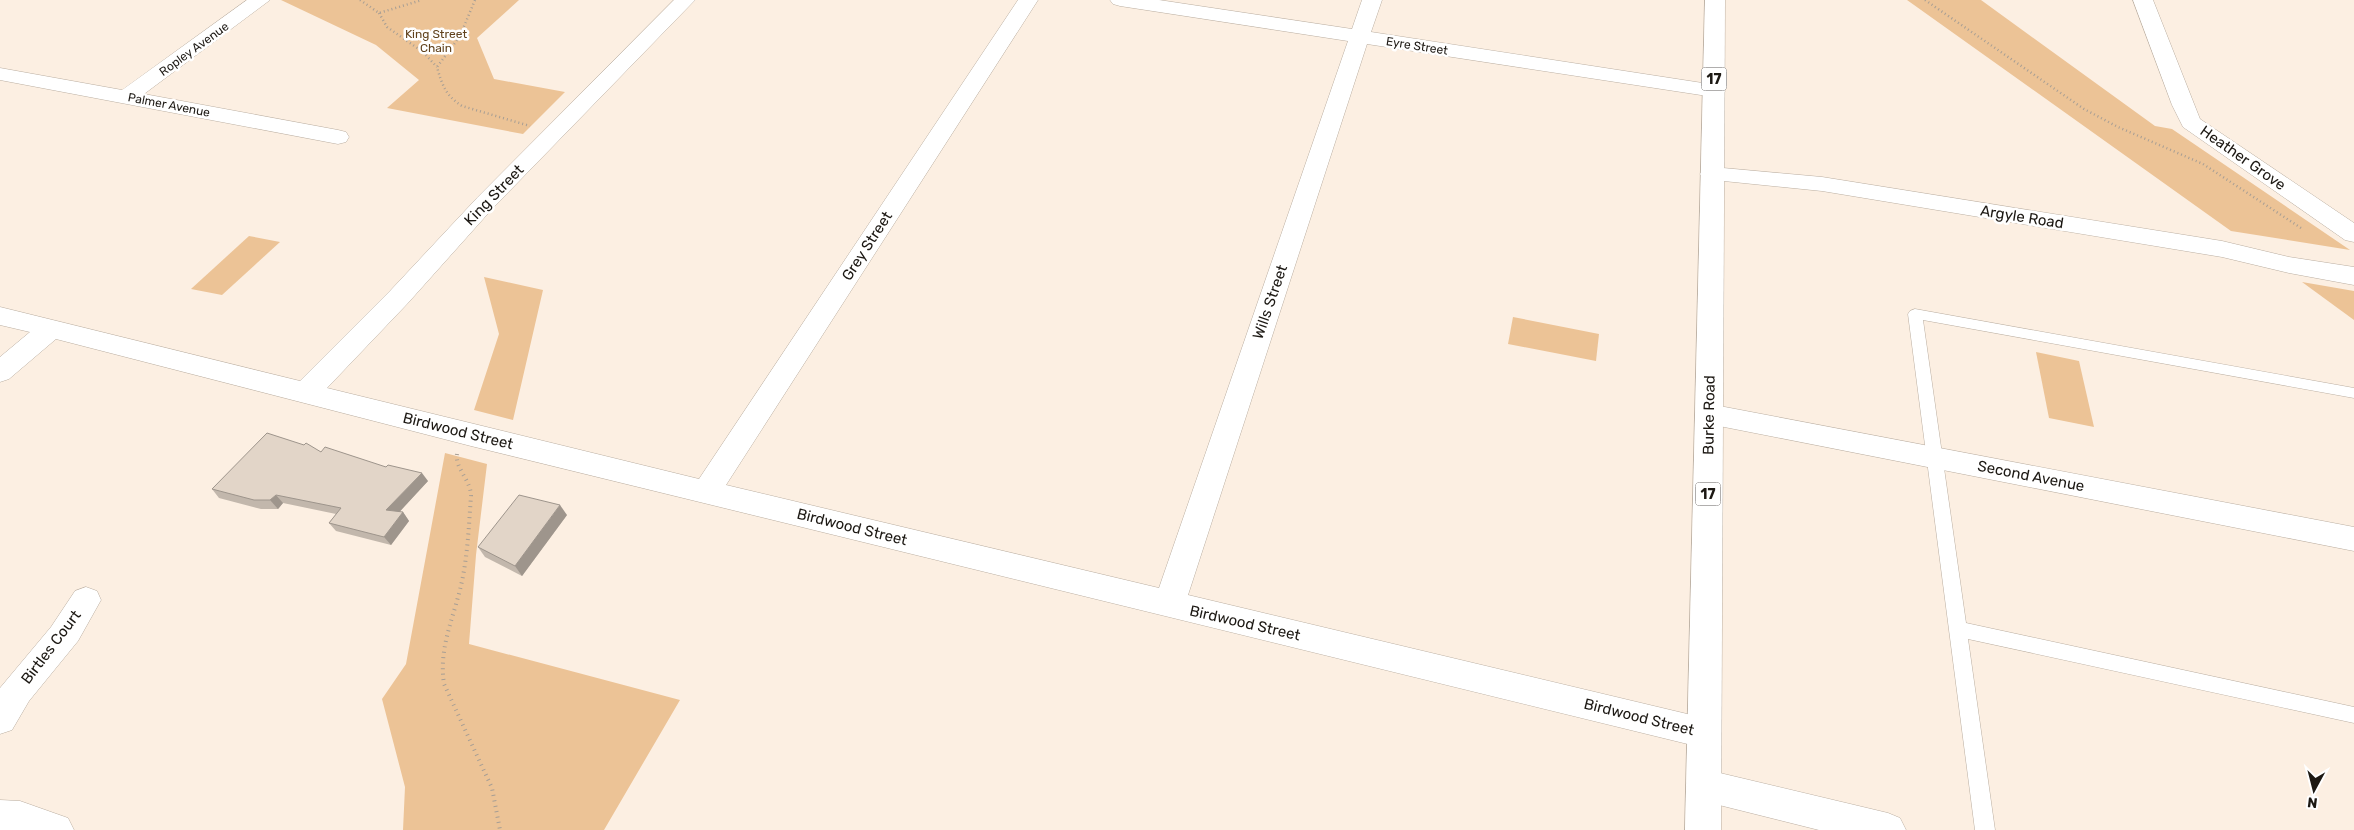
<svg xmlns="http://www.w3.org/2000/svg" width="2354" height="830" font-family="Rubik,sans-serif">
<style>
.green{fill:#ecc396}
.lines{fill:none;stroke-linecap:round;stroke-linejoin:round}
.lane-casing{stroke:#baaea1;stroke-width:1}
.street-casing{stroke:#baaea1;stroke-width:1}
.primary-casing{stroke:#baaea1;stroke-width:1}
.path-far1{stroke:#a79e94;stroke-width:2.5;stroke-dasharray:1 3;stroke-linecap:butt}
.path{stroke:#a79e94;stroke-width:4;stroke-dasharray:1 4.5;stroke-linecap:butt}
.lane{fill:#fff;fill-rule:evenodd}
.street{fill:#fff;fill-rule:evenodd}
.primary{fill:#fff;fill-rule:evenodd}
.wall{fill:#c2b7ac}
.shaded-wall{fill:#9e958c}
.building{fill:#e2d5c8;stroke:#9e958c}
.labels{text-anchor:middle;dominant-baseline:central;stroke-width:5;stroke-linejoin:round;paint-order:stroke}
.far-park-label{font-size:12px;fill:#61421c;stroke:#fff}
.far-street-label{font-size:12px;fill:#1c1813;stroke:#fff}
.shield{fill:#fff;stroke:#605d5a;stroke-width:1}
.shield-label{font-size:14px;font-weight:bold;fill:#1c1813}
.street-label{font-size:15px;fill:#1c1813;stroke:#fff}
</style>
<rect width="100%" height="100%" fill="#fcefe2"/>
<g class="green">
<path d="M281 0H519L477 38 494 79 565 92 523 134 387 108 419 80 376 45Z"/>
<path d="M1907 0H1981L2155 126 2172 129 2350 250 2231 231Z"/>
<path d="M249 236 280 242 222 295 191 289Z"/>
<path d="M484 277 543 290 513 420 474 410 499 334Z"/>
<path d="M2302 282 2354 291V320Z"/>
<path d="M1513 317 1599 334 1596 361 1508 344Z"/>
<path d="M2036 352 2079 361 2094 427 2049 418Z"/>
<path d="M445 453 487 464 476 555 469 644 680 700 604 830H403L405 787 382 699 406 664Z"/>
</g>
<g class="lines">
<g class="lane-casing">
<path id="lane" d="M1915 309 2354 388V398L1923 320 1966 623 2354 707V723L1968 639 1995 830H1975L1908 314 1910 311Z"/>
</g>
<g class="street-casing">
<g id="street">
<path d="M247 0H270L144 94 338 130 346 132 349 137 346 142 338 144 0 80V68L122 90Z"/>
<path d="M674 0H695L493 208 408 303 327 388 699 479 1018 0H1038L726 485 1159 588 1348 41 1120 6 1113 4 1110 0H1159L1352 29 1362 0H1382L1371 32 1722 86 1725 91 1722 96 1714 97 1367 44 1188 595 1704 718 1716 722 1721 733 1716 744 1704 748 471 446 56 339 9 379 0 382V357L30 332 0 325V307L300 381 390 291 477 198Z"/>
<path d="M2133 0H2153L2200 119 2354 223V242L2345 240 2183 127 2172 105Z"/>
<path d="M1712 167 1822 177 2222 241 2289 257 2354 267V285L2289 273 2222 257 1822 191 1704 179 1700 174 1704 169Z"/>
<path d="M1709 404 2354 527V551L1709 424 1699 421 1695 414 1699 407Z"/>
<path d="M86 587 97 591 101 600 78 641 29 701 12 730 0 734V688L51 627 75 591Z"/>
<path d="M1703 769 1888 813 1900 818 1906 830H1819L1703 801 1691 796 1686 785 1691 774Z"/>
<path d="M0 800 20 801 68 818 74 830H0Z"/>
</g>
</g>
<g class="primary-casing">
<path id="primary" d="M1705 0H1725L1721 830H1685Z"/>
</g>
<g class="path-far1">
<path d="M360 0 379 13 422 0"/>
<path d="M475 0 460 36 437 67C442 85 446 96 462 106L530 126"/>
<path d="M1925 0 2084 109 2118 127 2203 164 2301 228"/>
<path d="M379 13 387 27 423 52 437 67"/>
</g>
<path class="path" d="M457 454C455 469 471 480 471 496 469 523 468 550 463 576 456 614 438 645 444 684L492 788 500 830"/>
<use href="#lane" class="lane"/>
<use href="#street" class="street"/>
<use href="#primary" class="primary"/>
</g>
<g class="wall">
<path d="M321 452 428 481 399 512H403L409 521 391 545 336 531 329 523 336 514 283 503 278 509H261L219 498 212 489Z"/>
<path d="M567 515 522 576 485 557 478 547Z"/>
</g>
<g class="shaded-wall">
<path d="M422 473 428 481 393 519 386 510Z"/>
<path d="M276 495 283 503 278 509 270 500Z"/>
<path d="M560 505 567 515 522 576 515 566Z"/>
<path d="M403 512 409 521 391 545 384 537Z"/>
</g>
<g class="building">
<path d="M267 433 304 445 306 443 321 452 325 447 386 467 388 465 422 473 386 510 403 512 384 537 329 523 341 508 276 495 270 500H254L212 489Z"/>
<path d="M519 495 560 505 515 566 478 547Z"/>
</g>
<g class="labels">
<g class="far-park-label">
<text x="436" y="34">King Street<tspan x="436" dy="14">Chain</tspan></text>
</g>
<g class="far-street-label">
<text transform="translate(1417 46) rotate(9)">Eyre Street</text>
<text transform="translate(194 49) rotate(-36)">Ropley Avenue</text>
<text transform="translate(169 105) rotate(11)">Palmer Avenue</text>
</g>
<g class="shield">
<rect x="1701.5" y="67.5" width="25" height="23" rx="4"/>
<rect x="1695.5" y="482.5" width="25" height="23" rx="4"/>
</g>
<g class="shield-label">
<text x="1714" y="79">17</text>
<text x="1708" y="494">17</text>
</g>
<g class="street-label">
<text transform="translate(2243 158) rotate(35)">Heather Grove</text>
<text transform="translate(494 195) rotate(-46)">King Street</text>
<text transform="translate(2022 217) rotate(9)">Argyle Road</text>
<text transform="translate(867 246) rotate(-57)">Grey Street</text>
<text transform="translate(1270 302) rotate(-71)">Wills Street</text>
<text transform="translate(1709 415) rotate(-89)">Burke Road</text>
<text transform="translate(458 431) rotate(14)">Birdwood Street</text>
<text transform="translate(2031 476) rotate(11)">Second Avenue</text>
<text transform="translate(852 527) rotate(14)">Birdwood Street</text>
<text transform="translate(1245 623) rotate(13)">Birdwood Street</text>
<text transform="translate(51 647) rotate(-53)">Birtles Court</text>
<text transform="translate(1639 717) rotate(14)">Birdwood Street</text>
</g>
</g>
<g transform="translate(2314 790) rotate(187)" stroke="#ffffff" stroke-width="4" paint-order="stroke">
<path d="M0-4L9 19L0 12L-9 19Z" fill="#1c1813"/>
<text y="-8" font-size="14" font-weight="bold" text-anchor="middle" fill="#1c1813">N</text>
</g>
</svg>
